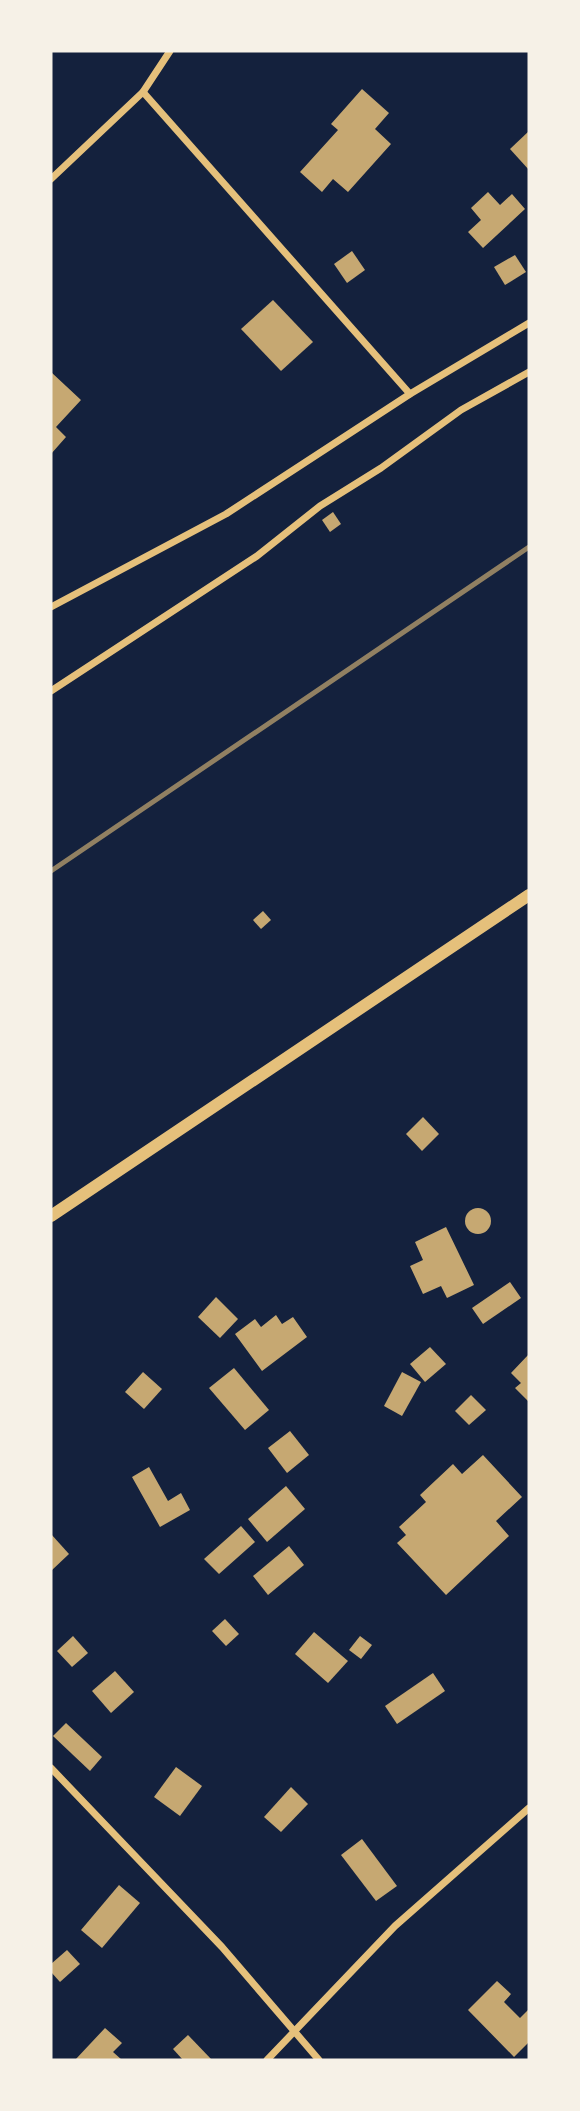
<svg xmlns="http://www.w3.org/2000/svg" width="580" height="2111" font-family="'Fira Sans Condensed',sans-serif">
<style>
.building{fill:#c6a872}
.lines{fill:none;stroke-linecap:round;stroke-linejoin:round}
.minor{stroke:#e5c07b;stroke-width:7}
.tertiary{stroke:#e5c07b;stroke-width:12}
.rail{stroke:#918062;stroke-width:5}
</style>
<rect width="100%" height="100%" fill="#14213d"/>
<g class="building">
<path d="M362 89 389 113 375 129 391 144 348 192 333 179 322 192 300 172 338 130 331 124Z"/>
<path d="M529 131V170L510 149Z"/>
<path d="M488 192 500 205 512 194 525 209 483 248 468 232 481 220 471 208Z"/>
<path d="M352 251 365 270 347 283 334 264Z"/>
<path d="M515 255 526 272 505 285 494 267Z"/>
<path d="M273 300 313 342 281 371 241 329Z"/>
<path d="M51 372 81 400 56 427 66 437 51 454Z"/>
<path d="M333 512 341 524 330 532 322 520Z"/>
<path d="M263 911 271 920 261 929 253 920Z"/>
<path d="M423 1117 439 1134 422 1151 406 1134Z"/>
<circle cx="478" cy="1221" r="13"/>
<path d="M446 1227 474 1285 447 1298 441 1286 423 1294 410 1266 423 1260 415 1242Z"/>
<path d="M510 1282 521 1298 483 1324 472 1308Z"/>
<path d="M216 1297 238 1319 220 1338 198 1317Z"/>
<path d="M276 1315 282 1324 293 1317 307 1337 262 1371 235 1334 255 1319 261 1327Z"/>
<path d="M430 1347 446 1364 425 1382 410 1364Z"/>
<path d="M529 1354V1402L515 1388 521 1383 511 1373Z"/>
<path d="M234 1368 269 1410 245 1430 209 1388Z"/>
<path d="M143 1372 162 1389 144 1409 125 1392Z"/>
<path d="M402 1372 421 1382 402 1416 384 1406Z"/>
<path d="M471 1395 486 1410 469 1425 455 1411Z"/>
<path d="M290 1431 309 1455 287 1473 268 1448Z"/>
<path d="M483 1455 522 1497 496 1521 509 1536 446 1595 397 1543 406 1535 399 1527 426 1502 420 1495 453 1464 462 1474Z"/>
<path d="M149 1467 168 1501 181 1493 190 1510 160 1527 132 1477Z"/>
<path d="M286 1486 305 1509 267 1542 248 1519Z"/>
<path d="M241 1526 255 1542 219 1574 204 1559Z"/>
<path d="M51 1534 69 1554 51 1571Z"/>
<path d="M289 1546 304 1565 268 1595 253 1576Z"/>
<path d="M225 1619 239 1634 226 1646 212 1631Z"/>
<path d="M314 1632 348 1661 328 1683 295 1654Z"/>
<path d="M73 1636 88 1653 72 1667 57 1651Z"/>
<path d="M360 1636 372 1645 361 1659 349 1650Z"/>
<path d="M115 1671 134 1692 111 1713 92 1691Z"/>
<path d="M433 1673 445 1691 397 1724 385 1706Z"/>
<path d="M66 1723 102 1757 90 1771 53 1736Z"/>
<path d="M176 1767 202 1786 180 1816 154 1797Z"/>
<path d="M291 1787 308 1804 281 1832 264 1817Z"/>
<path d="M362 1839 397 1886 376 1901 341 1855Z"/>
<path d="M119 1885 140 1903 102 1948 81 1930Z"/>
<path d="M67 1950 80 1964 60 1982 51 1972V1964Z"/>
<path d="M497 1981 511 1994 504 2002 520 2018 528 2010 529 2012V2042L514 2057 468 2010Z"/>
<path d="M105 2028 122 2043 113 2052 122 2060H75Z"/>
<path d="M188 2035 212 2060H183L173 2049Z"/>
</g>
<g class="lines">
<g class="minor">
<path d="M143 92 410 394"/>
<path d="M51 179 143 92 170 51"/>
<path d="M51 607 226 514 410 394 529 323"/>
<path d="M51 691 257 556 320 506 381 468 461 410 529 372"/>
<path d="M51 1768 222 1947 319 2060"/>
<path d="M267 2060 395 1926 529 1808"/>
</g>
<path class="tertiary" d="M51 1216 529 895"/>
<path class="rail" d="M51 871 529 547"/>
</g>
<rect width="580" height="2111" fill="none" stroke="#f6f1e7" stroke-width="105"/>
</svg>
